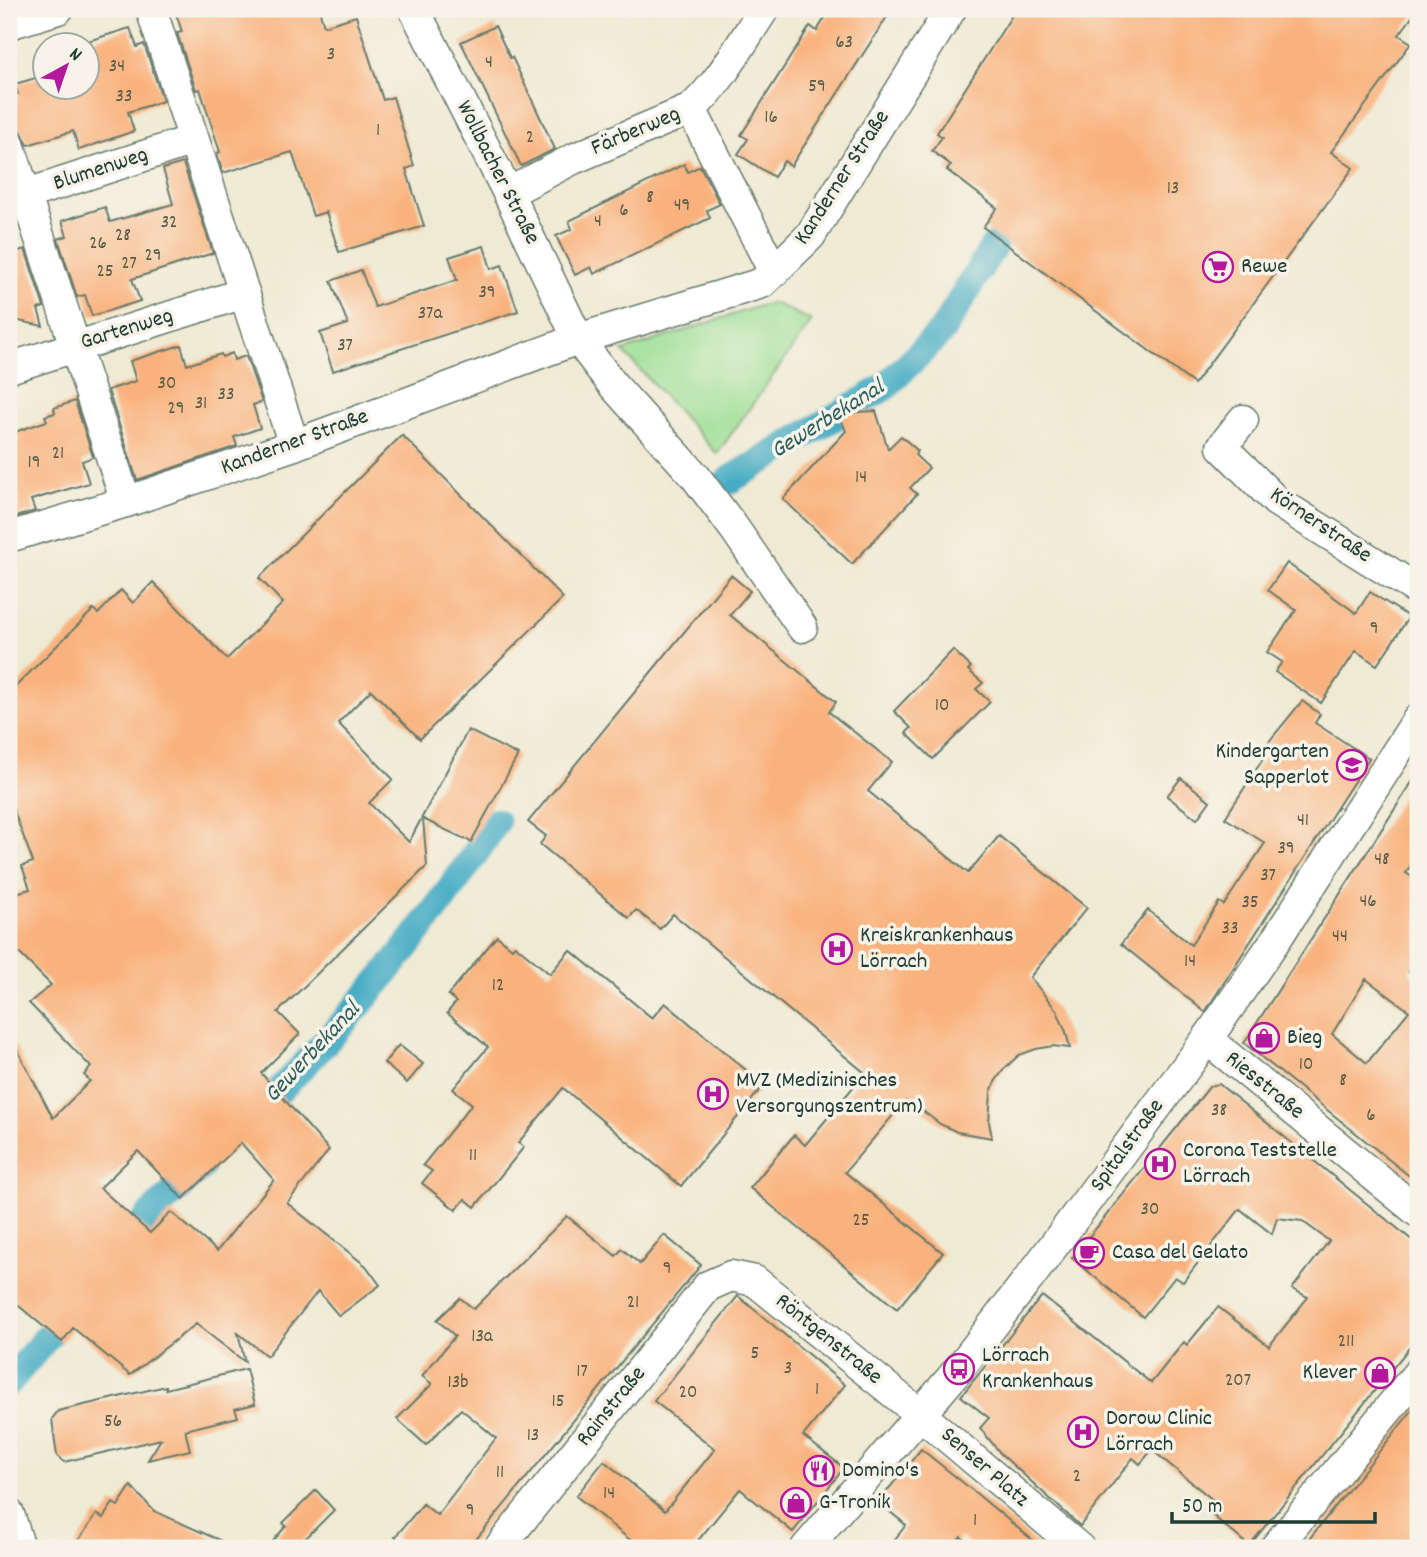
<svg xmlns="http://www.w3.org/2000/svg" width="1427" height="1557" font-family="Dekko,sans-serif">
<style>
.green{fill:#9ddf95;stroke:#5e8e64;stroke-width:2}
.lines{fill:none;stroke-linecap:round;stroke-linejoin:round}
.canal{stroke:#44acc4;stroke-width:28}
.building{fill:#f9b27d;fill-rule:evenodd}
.minor-casing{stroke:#687a6c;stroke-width:33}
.minor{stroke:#fff;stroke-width:30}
.labels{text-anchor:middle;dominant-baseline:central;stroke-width:7;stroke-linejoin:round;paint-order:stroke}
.number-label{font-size:19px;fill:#565a46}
.street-label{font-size:23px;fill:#1f3d34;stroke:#f7f3e8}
.poi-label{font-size:23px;fill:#1f3d34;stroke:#f7f3e8;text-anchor:start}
.water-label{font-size:24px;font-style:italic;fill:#2a5e5f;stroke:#f7f3e8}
</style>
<rect width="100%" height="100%" fill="#f7f3e8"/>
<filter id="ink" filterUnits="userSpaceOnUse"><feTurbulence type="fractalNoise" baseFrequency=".0143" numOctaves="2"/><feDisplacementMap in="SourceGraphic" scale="14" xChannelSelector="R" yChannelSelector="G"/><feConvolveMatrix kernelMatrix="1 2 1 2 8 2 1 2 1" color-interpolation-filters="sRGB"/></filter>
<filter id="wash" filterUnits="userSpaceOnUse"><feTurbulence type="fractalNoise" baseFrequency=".00686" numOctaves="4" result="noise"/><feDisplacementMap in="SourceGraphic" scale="28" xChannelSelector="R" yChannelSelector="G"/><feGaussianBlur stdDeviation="1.57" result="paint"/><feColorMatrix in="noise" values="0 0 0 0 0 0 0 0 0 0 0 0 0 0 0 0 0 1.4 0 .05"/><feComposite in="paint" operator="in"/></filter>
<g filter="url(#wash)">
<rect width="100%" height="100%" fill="#efead3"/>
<path class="green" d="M774 303 812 321 717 454 623 351 759 306Z"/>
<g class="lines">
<g class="canal">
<path d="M728 481 885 387 942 331 993 247"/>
<path d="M251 1118C343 1030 427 929 496 822"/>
<path d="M118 1253 151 1214 201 1166"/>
<path d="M9 1382 48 1336"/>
</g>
</g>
<g id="blocks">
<g class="building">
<path d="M192 9H319L324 26 356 16 383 100 393 97 414 166 406 169 424 226 339 252 326 212 313 216 292 152 223 173 217 153 220 152 200 89 196 90 177 33 182 32 176 13Z"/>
<path d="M830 9H892L791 166 784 161 774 177 738 154 748 139 741 135 810 26 817 31Z"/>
<path d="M1016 9H1418L1399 35 1411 43 1331 152 1353 168 1194 384 983 227 997 208 947 170 951 165 932 151 942 137 937 133Z"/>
<path d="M495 26 510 58 512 57 555 149 521 166 461 42Z"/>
<path d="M130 28 137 47 144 44 163 101 128 112 134 131 79 150 73 131 28 145 21 131 17 129 9 105V96L18 94 15 84 46 75V88H88V41Z"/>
<path d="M183 163 213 253 132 279 140 301 92 316 85 295 77 297 58 239 67 236 62 221 105 207 110 222 173 204 163 169Z"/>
<path d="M684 164 688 172 700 166 720 204 707 210 710 218 594 274 591 267 575 275 556 236 572 229 569 221Z"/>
<path d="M484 246 491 269 502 265 518 311 333 371 320 333 348 324 331 281 361 270 375 307 457 280 449 257Z"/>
<path d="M25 249 44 307 38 309 43 326 9 319V254Z"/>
<path d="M181 345 187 365 221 354 222 357 232 353 234 360 246 356 262 402 253 405 260 428 234 437 237 446 137 480 108 390 136 381 130 361Z"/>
<path d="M75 401 93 457 82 461 89 483 31 500 35 511 9 519V434L47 421 45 416 55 413 54 408Z"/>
<path d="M876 411 888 449 901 436 918 451 915 455 929 468 910 488 917 494 852 564 783 499 846 431 838 413Z"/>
<path d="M402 435 563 598 420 739 371 690 338 723 393 779 369 803 409 842 468 730 518 755 471 842 423 819 427 866 278 1012 300 1034 261 1073 329 1150 287 1203 366 1266 380 1285 339 1316 318 1291 267 1356 238 1333 245 1362 196 1324 130 1375 73 1328 62 1342 13 1301 9 1256V1034L53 1118 90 1081 84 1075 91 1067 29 1003 51 985 9 943V895L30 889 22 866 33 862 9 798V693L94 609 98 614 121 590 133 603 153 582 227 659 283 603 259 578ZM241 1143 274 1180 217 1251 171 1212 150 1233 100 1188 138 1151 183 1199Z"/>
<path d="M1287 563 1356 613 1370 592 1409 617 1377 665 1356 651 1321 703 1275 672 1282 662 1267 652 1296 610 1268 590Z"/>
<path d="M731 575 750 591 730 615 836 702 829 712 892 762 868 791 968 873 999 836 1087 908 1030 977 1057 1011 1066 1032 1070 1048 1053 1046 1036 1049 1019 1055 1004 1069 995 1082 991 1092 989 1122 992 1138 957 1132 940 1124 911 1102 909 1104 905 1101 845 1172 943 1253 897 1309 750 1188 794 1135 805 1145 865 1073 673 914 660 929 636 910 629 918 540 844 546 836 528 822Z"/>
<path d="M953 650 971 667 968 670 983 683 976 689 990 702 933 759 906 733 911 728 894 711Z"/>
<path d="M1302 701 1320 714 1315 723 1369 758 1205 1012 1121 944 1148 910 1191 945 1219 902 1224 905 1265 843 1225 818 1263 759 1258 755Z"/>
<path d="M1418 773V854L1406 873 1418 881V958L1409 972 1418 979V1183L1244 1043ZM1366 979 1409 1011 1367 1063 1332 1034Z"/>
<path d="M1181 778 1210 801 1197 819 1167 796Z"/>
<path d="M497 936 512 948 515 945 550 974 570 950 652 1018 665 1003 764 1085 681 1186 563 1088 518 1143 524 1147 475 1207 465 1199 456 1210 422 1183 432 1171 423 1165 472 1104 453 1089 488 1047 447 1013 456 1002 448 995Z"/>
<path d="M399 1045 423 1064 407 1083 384 1063Z"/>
<path d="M1219 1084 1418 1245V1337L1249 1546 1212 1515 1219 1505 1152 1450 1140 1464 1133 1458 1080 1526 1001 1454 980 1428 989 1418 961 1396 1042 1296 1151 1383 1184 1342 1187 1345 1218 1307 1269 1346 1308 1297 1292 1289 1329 1241 1302 1221 1277 1218 1272 1234 1240 1209 1183 1282 1175 1277 1143 1317 1072 1258 1210 1086Z"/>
<path d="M567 1216 616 1256 622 1249 640 1264 664 1235 701 1265 469 1548H409L395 1537 423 1504 437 1515 496 1438 461 1409 426 1445 397 1419 432 1384 422 1376 455 1336 437 1320 460 1298 474 1309Z"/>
<path d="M738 1296 845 1385 803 1436 844 1468 793 1532 740 1489 692 1548H640L576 1496 604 1461 665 1511 715 1449 654 1401Z"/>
<path d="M246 1369 255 1404 235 1409 238 1417 185 1430 190 1450 148 1460 161 1439 64 1462 57 1456 52 1419 58 1411 166 1386V1389Z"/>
<path d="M1418 1403V1548H1302Z"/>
<path d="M921 1449 971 1489 1042 1548H975L961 1537 952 1548H888L906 1525 878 1502Z"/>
<path d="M131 1486 154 1511 237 1548H73L97 1514 103 1518 113 1503 118 1506Z"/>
<path d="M316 1490 334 1510 296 1548H267L286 1526 283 1523Z"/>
</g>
</g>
</g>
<g filter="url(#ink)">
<use href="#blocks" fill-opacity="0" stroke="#687a6c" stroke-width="2"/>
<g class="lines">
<g class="minor-casing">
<g id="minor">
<path d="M151 9 294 445"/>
<path d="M414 9 508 193 578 339 613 385 695 476 734 528 802 627"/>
<path d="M9 24 58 9"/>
<path d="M691 109 774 272"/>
<path d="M9 144 126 502"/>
<path d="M508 193 573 159 691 109C722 81 741 43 764 9"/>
<path d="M9 200 193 140"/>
<path d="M9 368 244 293"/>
<path d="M1243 420 1222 447 1276 501 1418 590"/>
<path d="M9 537 126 502 294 445 578 339 762 283 810 236 951 9"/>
<path d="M1207 1039 1418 1212"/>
<path d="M9 1514 20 1548"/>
<path d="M499 1548 708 1286 731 1276 755 1281 921 1415 1079 1548"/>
<path d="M806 1548 959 1369 1040 1264 1207 1039 1277 938 1418 719"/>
<path d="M1275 1548 1418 1373"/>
</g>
</g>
<use href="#minor" class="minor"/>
</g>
</g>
<defs>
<g id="supermarket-ring" transform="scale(1.575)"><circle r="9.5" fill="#f7f3e8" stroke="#b5179e" stroke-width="1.5"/><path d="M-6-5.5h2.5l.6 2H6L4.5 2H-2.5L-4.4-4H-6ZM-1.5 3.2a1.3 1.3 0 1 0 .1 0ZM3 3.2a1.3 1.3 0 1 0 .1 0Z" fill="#b5179e"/></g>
<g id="school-ring" transform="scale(1.575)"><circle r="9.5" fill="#f7f3e8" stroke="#b5179e" stroke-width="1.5"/><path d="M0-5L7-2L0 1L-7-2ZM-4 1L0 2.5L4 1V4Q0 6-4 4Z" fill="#b5179e"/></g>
<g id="hospital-ring" transform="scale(1.575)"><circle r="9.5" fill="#f7f3e8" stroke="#b5179e" stroke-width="1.5"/><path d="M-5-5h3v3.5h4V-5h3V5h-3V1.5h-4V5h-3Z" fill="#b5179e"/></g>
<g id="shop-ring" transform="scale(1.575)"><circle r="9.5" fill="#f7f3e8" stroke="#b5179e" stroke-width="1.5"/><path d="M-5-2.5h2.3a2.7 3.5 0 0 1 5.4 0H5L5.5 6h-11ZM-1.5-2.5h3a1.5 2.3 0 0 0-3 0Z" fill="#b5179e"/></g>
<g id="cafe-ring" transform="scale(1.575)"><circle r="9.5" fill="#f7f3e8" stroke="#b5179e" stroke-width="1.5"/><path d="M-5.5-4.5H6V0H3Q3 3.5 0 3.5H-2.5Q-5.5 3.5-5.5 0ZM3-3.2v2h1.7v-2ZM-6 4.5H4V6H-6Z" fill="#b5179e"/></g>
<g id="bus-ring" transform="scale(1.575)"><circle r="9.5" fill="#f7f3e8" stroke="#b5179e" stroke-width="1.5"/><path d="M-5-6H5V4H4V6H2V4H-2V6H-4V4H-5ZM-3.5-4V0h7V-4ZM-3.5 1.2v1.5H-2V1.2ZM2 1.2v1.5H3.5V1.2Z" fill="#b5179e"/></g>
<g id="restaurant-ring" transform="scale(1.575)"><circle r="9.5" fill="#f7f3e8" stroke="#b5179e" stroke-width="1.5"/><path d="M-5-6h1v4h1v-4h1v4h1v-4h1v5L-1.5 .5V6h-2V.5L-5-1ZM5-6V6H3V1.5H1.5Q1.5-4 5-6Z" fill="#b5179e"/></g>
</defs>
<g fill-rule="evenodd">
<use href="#supermarket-ring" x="1218" y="267"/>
<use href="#school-ring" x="1352" y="765"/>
<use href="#hospital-ring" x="837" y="949"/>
<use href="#shop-ring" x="1264" y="1038"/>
<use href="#hospital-ring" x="713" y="1094"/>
<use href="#hospital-ring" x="1160" y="1164"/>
<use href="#cafe-ring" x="1089" y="1253"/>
<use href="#bus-ring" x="959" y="1369"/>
<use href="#shop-ring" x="1380" y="1373"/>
<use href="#hospital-ring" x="1083" y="1432"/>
<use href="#restaurant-ring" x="819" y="1471"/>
<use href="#shop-ring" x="796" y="1503"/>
</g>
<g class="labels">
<g class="number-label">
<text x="844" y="43">63</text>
<text x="331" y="55">3</text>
<text x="489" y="63">4</text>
<text x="117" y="67">34</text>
<text x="817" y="87">59</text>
<text x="124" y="97">33</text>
<text x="771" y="118">16</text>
<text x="378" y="131">1</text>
<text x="530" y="138">2</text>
<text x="1173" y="189">13</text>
<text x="650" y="198">8</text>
<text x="682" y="206">49</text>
<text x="624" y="211">6</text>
<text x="598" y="222">4</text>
<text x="169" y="223">32</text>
<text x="123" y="236">28</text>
<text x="98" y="244">26</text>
<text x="153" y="256">29</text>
<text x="129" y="264">27</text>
<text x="105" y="272">25</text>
<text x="487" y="293">39</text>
<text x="430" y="314">37a</text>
<text x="345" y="346">37</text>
<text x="167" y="384">30</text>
<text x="226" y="395">33</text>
<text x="201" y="404">31</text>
<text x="176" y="409">29</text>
<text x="58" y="454">21</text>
<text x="34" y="463">19</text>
<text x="861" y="478">14</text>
<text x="1374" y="629">9</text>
<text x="942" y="706">10</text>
<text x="1303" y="821">41</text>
<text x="1286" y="849">39</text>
<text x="1382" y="860">48</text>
<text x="1268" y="876">37</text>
<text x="1368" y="902">46</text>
<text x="1250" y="903">35</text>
<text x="1230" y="929">33</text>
<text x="1340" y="937">44</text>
<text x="1190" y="962">14</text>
<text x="498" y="986">12</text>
<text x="1306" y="1065">10</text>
<text x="1343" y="1081">8</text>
<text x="1219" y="1111">38</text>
<text x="1371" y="1116">6</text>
<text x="473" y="1156">11</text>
<text x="1150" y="1210">30</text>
<text x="861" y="1221">25</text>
<text x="667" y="1269">9</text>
<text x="633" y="1303">21</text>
<text x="482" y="1337">13a</text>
<text x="1346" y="1342">211</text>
<text x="755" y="1354">5</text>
<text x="788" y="1369">3</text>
<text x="582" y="1372">17</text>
<text x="1238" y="1381">207</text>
<text x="458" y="1383">13b</text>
<text x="817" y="1390">1</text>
<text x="688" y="1393">20</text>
<text x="558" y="1402">15</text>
<text x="113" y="1422">56</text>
<text x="533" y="1436">13</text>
<text x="500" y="1473">11</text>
<text x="1077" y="1477">2</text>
<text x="609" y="1494">14</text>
<text x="470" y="1511">9</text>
<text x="975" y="1521">1</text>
</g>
<g class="street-label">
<text transform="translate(636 132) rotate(-23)">Färberweg</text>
<text transform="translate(101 170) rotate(-18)">Blumenweg</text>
<text transform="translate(497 173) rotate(63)">Wollbacher Straße</text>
<text transform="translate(843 178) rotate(-57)">Kanderner Straße</text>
<text transform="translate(127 330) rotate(-17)">Gartenweg</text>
<text transform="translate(295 443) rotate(-20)">Kanderner Straße</text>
<text transform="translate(1320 526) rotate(34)">Körnerstraße</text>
<text transform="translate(1264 1086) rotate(39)">Riesstraße</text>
<text transform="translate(1128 1146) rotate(-54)">Spitalstraße</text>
<text transform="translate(828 1340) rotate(39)">Röntgenstraße</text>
<text transform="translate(612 1407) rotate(-51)">Rainstraße</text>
<text transform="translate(984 1468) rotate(41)">Senser Platz</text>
</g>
<g class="poi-label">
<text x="1241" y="267">Rewe</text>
<text x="1329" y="752" text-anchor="end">Kindergarten<tspan x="1329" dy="26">Sapperlot</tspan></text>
<text x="860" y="936">Kreiskrankenhaus<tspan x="860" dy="26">Lörrach</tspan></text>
<text x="1287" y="1038">Bieg</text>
<text x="736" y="1081">MVZ (Medizinisches<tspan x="736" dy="26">Versorgungszentrum)</tspan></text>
<text x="1183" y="1151">Corona Teststelle<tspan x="1183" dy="26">Lörrach</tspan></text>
<text x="1112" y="1253">Casa del Gelato</text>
<text x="982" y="1356">Lörrach<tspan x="982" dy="26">Krankenhaus</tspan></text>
<text x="1357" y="1373" text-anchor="end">Klever</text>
<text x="1106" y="1419">Dorow Clinic<tspan x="1106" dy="26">Lörrach</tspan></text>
<text x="842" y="1471">Domino's</text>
<text x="819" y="1503">G-Tronik</text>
</g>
<g class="water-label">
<text transform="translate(828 420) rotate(-32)">Gewerbekanal</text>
<text transform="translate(313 1053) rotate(-47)">Gewerbekanal</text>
</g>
</g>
<rect width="1427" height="1557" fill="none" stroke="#f7f3e8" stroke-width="35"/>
<g transform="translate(66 66) rotate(40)"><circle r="33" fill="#f7f3e8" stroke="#a1aaa0" stroke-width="2"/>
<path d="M0-5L12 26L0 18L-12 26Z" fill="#b5179e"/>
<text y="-10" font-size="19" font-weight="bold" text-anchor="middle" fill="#1f3d34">N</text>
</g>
<path d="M1172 1512v10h203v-10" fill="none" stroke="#1f3d34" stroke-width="3.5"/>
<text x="1182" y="1512" font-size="21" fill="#1f3d34" stroke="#f7f3e8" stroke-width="5" paint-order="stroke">50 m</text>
</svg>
